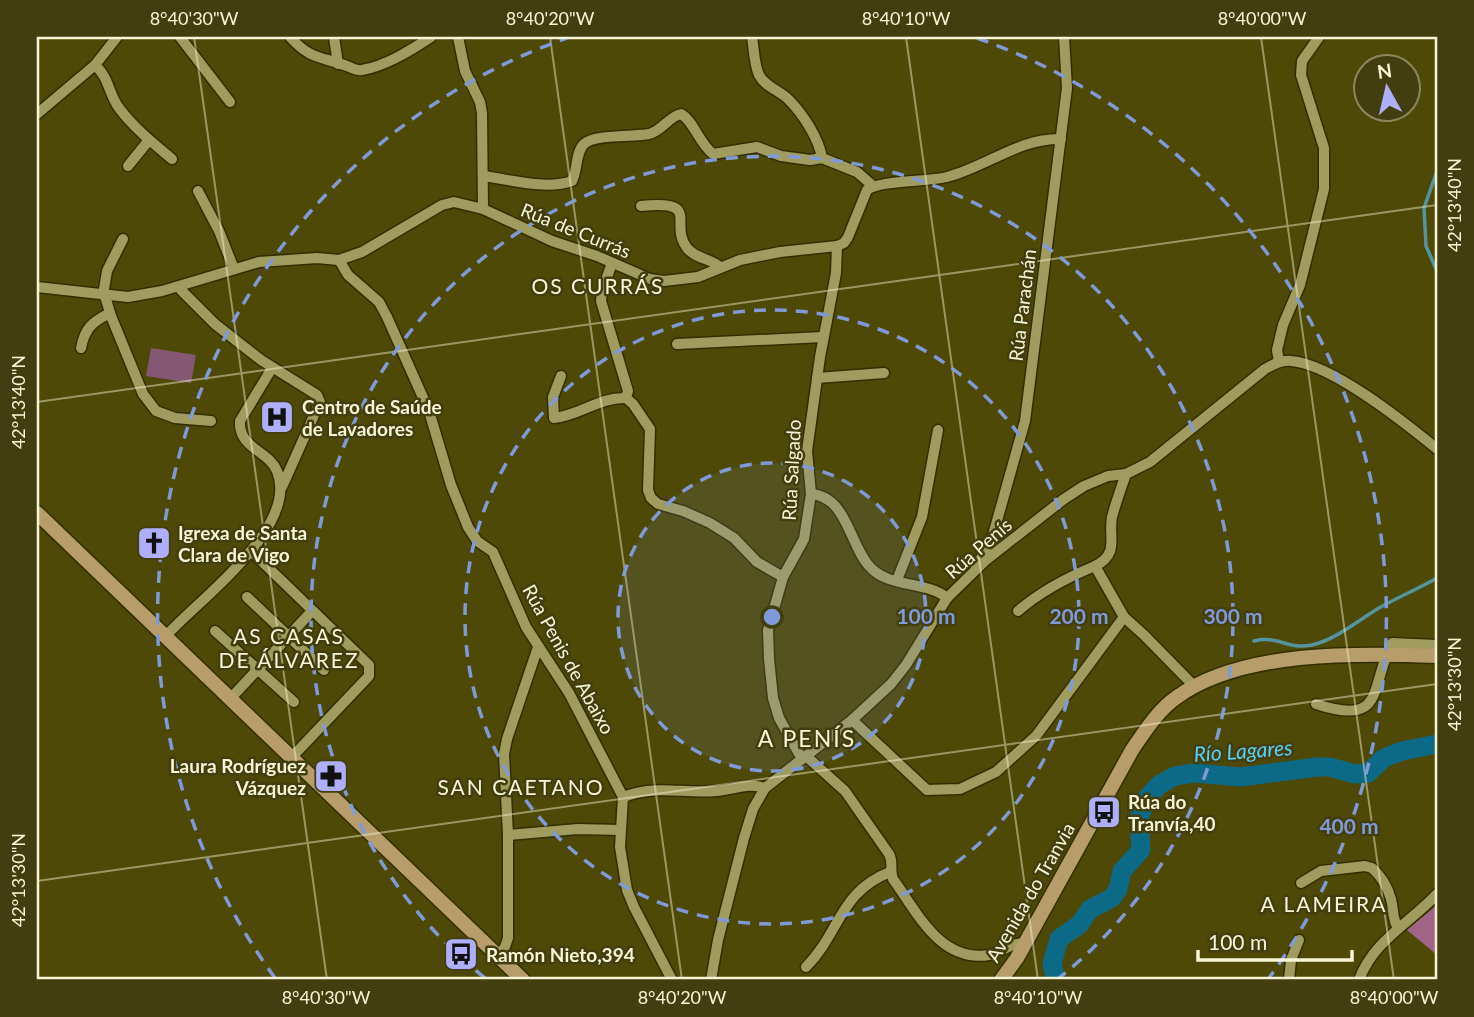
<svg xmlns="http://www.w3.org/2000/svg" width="1474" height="1017" font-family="Lato,sans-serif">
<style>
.green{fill:#845872}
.forest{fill:#a06487}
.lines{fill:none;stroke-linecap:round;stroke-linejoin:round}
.stream{stroke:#53949e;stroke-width:3.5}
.river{stroke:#0c6a86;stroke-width:19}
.street-casing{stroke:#332e00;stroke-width:13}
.secondary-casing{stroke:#332e00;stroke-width:17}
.street{stroke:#a09b5f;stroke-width:10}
.secondary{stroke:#b69d6a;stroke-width:14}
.ticks{fill:none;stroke:#f8f6d7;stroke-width:2;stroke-opacity:0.45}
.ring{fill:none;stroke:#809ad8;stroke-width:3.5;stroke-dasharray:12 9}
.labels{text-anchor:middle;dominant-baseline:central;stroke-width:5;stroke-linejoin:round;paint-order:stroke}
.street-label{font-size:19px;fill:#f8f6d7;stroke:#423e0f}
.poi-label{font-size:19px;font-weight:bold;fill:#f8f6d7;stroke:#423e0f;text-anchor:start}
.neighbourhood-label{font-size:21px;letter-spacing:2px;fill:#f8f6d7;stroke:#423e0f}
.water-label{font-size:21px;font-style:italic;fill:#5bd0f9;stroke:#423e0f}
.quarter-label{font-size:23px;letter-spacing:2px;fill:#f8f6d7;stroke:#423e0f}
.centre{fill:#809ad8;stroke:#423e0f;stroke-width:3.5}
.ring-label{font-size:21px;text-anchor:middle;font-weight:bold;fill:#809ad8;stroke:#423e0f;stroke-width:5;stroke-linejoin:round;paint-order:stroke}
.neatline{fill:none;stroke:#f8f6d7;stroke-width:2.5}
.ticks-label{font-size:18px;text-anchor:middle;fill:#f8f6d7}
</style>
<rect width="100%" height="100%" fill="#4e4906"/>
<path class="green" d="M151 348 196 355 191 383 146 376Z"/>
<path class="forest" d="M1437 905V955L1407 930Z"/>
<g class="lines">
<g class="stream">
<path d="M1437 171 1424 208 1426 246 1437 271"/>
<path d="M1254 641C1278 635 1287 650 1312 645 1337 639 1357 621 1379 608 1398 597 1418 589 1437 578"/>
</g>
<path class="river" d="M1056 980 1052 964 1059 939 1080 924 1090 909 1112 898 1118 889 1122 871 1141 850 1139 818 1146 799 1159 785 1175 776 1194 773 1241 777 1317 767H1330L1355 774 1368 773 1384 758 1402 751 1437 744"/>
<g class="street-casing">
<g id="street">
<path d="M180 37 230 102"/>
<path d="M290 37C311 60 320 56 347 66 353 68 355 71 362 70 386 66 411 50 431 37"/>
<path d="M334 37 338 64"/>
<path d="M458 37 465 71 480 102 482 113 483 209"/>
<path d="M752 37C754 49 754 64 759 75 765 87 781 91 789 100 803 114 819 139 822 158L857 172 873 186"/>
<path d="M95 65C110 79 108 93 119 108 134 128 153 143 172 159"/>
<path d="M37 114 95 65 117 37"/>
<path d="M128 166 149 140"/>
<path d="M484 176C511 180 547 190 572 181 578 170 575 153 584 144 594 134 633 137 649 134 662 131 668 117 681 114 694 121 698 142 713 154L757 147 781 156 810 160 822 158"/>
<path d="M198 191 219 231 234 269"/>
<path d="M641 206C703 200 668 223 687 248 696 259 710 258 720 267"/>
<path d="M339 260 348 275 379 302 387 317 429 411 451 485 468 527 477 541 493 552 526 627 569 693 623 797 620 847 627 890 634 907 672 980"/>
<path d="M612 263 602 291 601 301 628 391 626 398 633 404 650 429 648 490 651 498 658 504 683 511 710 523 734 538 757 562 783 577"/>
<path d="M180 286 181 290 215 324 261 360 317 395 320 402 282 487"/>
<path d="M37 287 128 297 162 291 259 262 317 258 339 260 362 252 442 205 454 202 483 209 552 241 597 256 650 279 664 281 698 277 740 260 780 252 837 246 844 243 848 237 867 190C880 180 926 182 947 177 986 167 1019 138 1061 139"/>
<path d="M103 295 107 271 123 239"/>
<path d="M105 296 111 316 143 394 156 411 175 418 211 421"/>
<path d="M677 344 823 337"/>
<path d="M81 348C85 328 92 322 110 313"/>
<path d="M1279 361 1277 350 1283 325 1300 285 1324 189V148L1301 75 1302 61 1319 37"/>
<path d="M561 376 553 397 554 418C579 416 599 397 626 398"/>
<path d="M817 378 884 373"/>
<path d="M1126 474C1121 488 1116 502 1112 517 1108 536 1120 554 1095 566L1124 617 1144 635 1194 686"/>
<path d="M811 494C848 497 849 546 871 568 890 588 927 581 947 598"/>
<path d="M251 551 369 665V676L292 757"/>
<path d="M976 568 993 535 1025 421 1067 88 1064 37"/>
<path d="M897 580 922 517 938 430"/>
<path d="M247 597 324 670"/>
<path d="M1018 611C1041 591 1066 578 1095 566"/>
<path d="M215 631 294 702"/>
<path d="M165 637C199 599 300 527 277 471 269 451 238 448 240 421L272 368"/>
<path d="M231 698 312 611"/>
<path d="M1316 704C1386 727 1369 688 1392 643L1437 645"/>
<path d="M852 720 927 790 960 789 996 772 1036 736 1124 617"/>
<path d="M806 756 845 791 889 854C894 863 889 869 893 879 917 912 940 963 989 955 1003 953 1011 941 1025 944"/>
<path d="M802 759 779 718 773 698 769 659 768 630 783 577 804 539 811 494 807 451 820 357 836 273 837 246"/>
<path d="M623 797C657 784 682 794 716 791 733 790 749 782 765 788"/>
<path d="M508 835 578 829 620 830"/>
<path d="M1301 883 1321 871 1365 866 1372 868C1381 876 1388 888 1391 899 1394 910 1392 919 1398 928"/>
<path d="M498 956 505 947 508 938V835L504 754 507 739 538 647"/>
<path d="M806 967C840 933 839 892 890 872"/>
<path d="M711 980 718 940 744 838 753 809 765 788 852 720 891 684 906 665 947 598 986 560 1064 499 1084 486 1108 476 1126 474 1150 462 1265 369C1274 364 1281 360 1291 361 1332 364 1404 422 1437 449"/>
<path d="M1289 980 1291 960 1299 940"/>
<path d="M1359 980C1373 941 1410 923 1437 894"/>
</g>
</g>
<g class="secondary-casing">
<g id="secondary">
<path d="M37 513 523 980"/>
<path d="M1001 980 1017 958 1132 750C1145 731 1158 710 1177 697 1242 650 1359 653 1437 656"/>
</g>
</g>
<use href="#street" class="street"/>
<use href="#secondary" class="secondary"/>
</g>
<path class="ticks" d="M194 37 327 980M550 37 682 980M906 37 1038 980M1261 37 1394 980M37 402 1437 205M37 881 1437 684"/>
<circle cx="772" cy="617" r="154" fill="#809ad8" fill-opacity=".12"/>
<g class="ring">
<circle cx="772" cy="617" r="154"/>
<circle cx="772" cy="617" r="307"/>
<path d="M485 978A461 461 0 1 1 1059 978"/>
<path d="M275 978A614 614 0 0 1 567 38M977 38A614 614 0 0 1 1269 978"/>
</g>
<defs>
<g id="hospital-square" transform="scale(1.75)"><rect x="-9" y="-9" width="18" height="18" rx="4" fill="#afaefa" stroke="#423e0f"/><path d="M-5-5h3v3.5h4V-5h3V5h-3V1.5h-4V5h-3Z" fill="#111"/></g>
<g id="church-square" transform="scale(1.75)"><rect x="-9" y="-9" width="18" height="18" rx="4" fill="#afaefa" stroke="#423e0f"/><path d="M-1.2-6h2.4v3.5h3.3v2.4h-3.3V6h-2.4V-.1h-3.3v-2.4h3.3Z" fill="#111"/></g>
<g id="pharmacy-square" transform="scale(1.75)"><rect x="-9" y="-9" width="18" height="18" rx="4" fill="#afaefa" stroke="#423e0f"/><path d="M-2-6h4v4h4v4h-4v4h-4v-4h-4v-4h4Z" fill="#111"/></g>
<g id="bus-square" transform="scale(1.75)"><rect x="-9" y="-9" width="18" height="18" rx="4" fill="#afaefa" stroke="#423e0f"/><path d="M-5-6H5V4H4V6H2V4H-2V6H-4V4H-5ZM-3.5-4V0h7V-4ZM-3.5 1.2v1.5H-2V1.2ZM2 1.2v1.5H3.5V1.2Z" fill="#111"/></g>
</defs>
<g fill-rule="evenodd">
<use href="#hospital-square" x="277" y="417"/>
<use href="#church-square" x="154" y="543"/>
<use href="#pharmacy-square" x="331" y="776"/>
<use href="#bus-square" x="1104" y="812"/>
<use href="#bus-square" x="461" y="954"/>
</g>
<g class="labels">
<g class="street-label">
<text transform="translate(576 230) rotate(22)">Rúa de Currás</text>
<text transform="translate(1022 305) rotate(-83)">Rúa Parachán</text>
<text transform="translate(791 470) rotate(-87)">Rúa Salgado</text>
<text transform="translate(978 548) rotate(-41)">Rúa Penís</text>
<text transform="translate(569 659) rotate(61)">Rúa Penis de Abaixo</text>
<text transform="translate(1030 892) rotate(-60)">Avenida do Tranvia</text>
</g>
<g class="poi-label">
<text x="302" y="406">Centro de Saúde<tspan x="302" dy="22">de Lavadores</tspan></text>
<text x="178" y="532">Igrexa de Santa<tspan x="178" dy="22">Clara de Vigo</tspan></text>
<text x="306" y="765" text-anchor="end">Laura Rodríguez<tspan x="306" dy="22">Vázquez</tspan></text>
<text x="1128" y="801">Rúa do<tspan x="1128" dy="22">Tranvía,40</tspan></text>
<text x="486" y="954">Ramón Nieto,394</text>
</g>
<g class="neighbourhood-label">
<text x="598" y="285">OS CURRÁS</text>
<text x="289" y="635">AS CASAS<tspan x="289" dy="24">DE ÁLVAREZ</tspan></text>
<text x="521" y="786">SAN CAETANO</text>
<text x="1324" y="903">A LAMEIRA</text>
</g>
<g class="water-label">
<text transform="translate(1243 750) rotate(-4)">Río Lagares</text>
</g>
<g class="quarter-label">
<text x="807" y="738">A PENÍS</text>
</g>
</g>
<circle cx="772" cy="617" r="10" class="centre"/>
<g class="ring-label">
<text x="926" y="624">100 m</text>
<text x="1079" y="624">200 m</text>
<text x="1233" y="624">300 m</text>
<text x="1349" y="834">400 m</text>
</g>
<rect width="1474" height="1017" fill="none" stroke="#423e0f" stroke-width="77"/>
<g transform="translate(1387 88) rotate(352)"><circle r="33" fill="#423e0f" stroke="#8b885f" stroke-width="2"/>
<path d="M0-5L12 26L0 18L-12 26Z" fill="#afaefa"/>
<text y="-10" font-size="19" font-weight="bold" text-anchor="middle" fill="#f8f6d7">N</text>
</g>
<path d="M1198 950v10h154v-10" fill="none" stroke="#f8f6d7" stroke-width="3.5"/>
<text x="1208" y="950" font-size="21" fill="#f8f6d7" stroke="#423e0f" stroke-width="5" paint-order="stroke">100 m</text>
<rect x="38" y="38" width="1398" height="940" class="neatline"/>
<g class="ticks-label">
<text x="194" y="25">8°40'30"W</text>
<text x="550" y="25">8°40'20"W</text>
<text x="906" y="25">8°40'10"W</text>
<text x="1262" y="25">8°40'00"W</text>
<text transform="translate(1455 205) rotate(-90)" y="6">42°13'40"N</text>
<text transform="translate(19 402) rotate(-90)" y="6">42°13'40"N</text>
<text transform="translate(1455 684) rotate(-90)" y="6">42°13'30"N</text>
<text transform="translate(19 880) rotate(-90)" y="6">42°13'30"N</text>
<text x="326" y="1004">8°40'30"W</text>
<text x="682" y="1004">8°40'20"W</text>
<text x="1038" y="1004">8°40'10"W</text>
<text x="1394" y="1004">8°40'00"W</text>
</g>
</svg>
